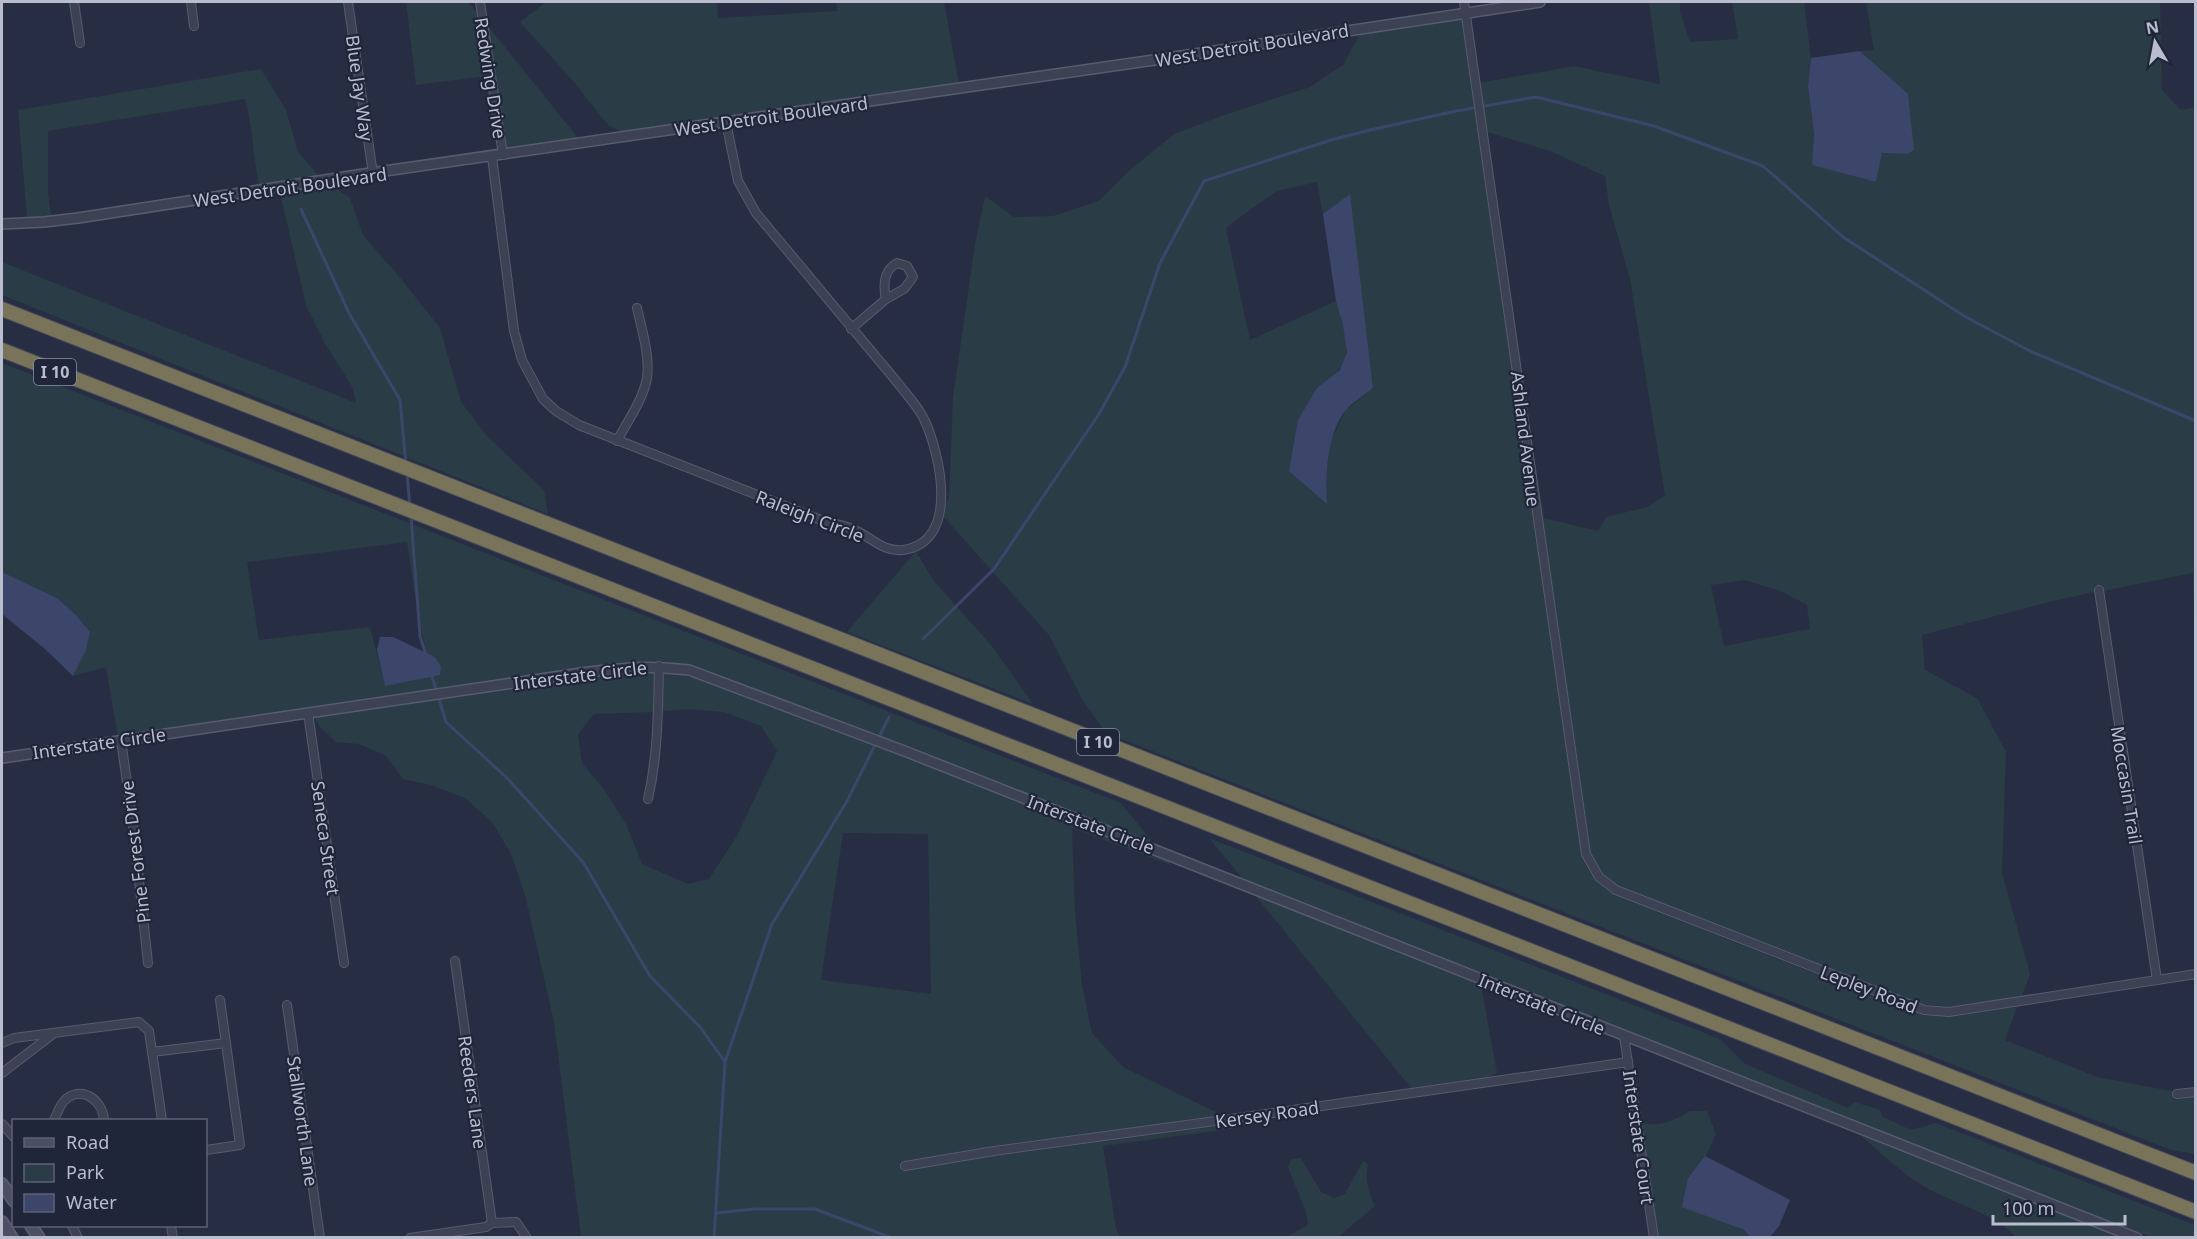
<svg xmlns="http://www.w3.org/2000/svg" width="2197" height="1239" font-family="'Noto Sans',sans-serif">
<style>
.green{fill:#2a3c45;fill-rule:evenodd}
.water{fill:#3c466b}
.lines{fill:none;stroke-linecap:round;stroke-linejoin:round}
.stream{stroke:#3c466b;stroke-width:3}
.minor-casing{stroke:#575c6e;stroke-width:10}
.tertiary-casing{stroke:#575c6e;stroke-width:12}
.secondary-casing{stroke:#575c6e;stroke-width:14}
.motorway-casing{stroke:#43495b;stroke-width:16}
.minor{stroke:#3c4153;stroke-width:8}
.tertiary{stroke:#3c4153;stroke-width:9}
.secondary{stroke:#4a4f66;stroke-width:10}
.motorway{stroke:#797359;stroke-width:14}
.labels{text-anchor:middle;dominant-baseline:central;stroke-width:4.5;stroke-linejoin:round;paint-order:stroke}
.shield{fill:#202639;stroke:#8b90a1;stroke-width:1.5}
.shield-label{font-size:16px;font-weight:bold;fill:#b9bdcd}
.street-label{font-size:18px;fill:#b9bdcd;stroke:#202639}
</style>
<rect width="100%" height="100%" fill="#272e44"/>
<g class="green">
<path d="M406 2H468L477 13 487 76 416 85Z"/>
<path d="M551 2H717L718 18 837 11 836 2H944L959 83 622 132 608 125 573 81 520 22 545 3Z"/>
<path d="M1649 2H1680V12L1690 42 1738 39 1732 2H1804L1811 58 1808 86 1814 134 1812 164 1876 182 1881 153 1907 154 1869 58 1860 51 1874 50 1866 2H2160L2162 90 2181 110 2195 107V630L2194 629 2193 573 2103 591 2102 585 2094 586V592L2053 601 1922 635 1925 670 1977 698 2006 752 2002 873 2030 974 2022 996 1948 1007 1917 1003 1618 886 1602 873 1591 853 1529 426 1544 518 1598 531 1606 517 1648 507 1665 495 1630 279 1609 205 1605 176 1550 151 1487 132 1479 83 1574 66 1660 84ZM1745 580 1783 592 1807 605 1810 629 1724 646 1711 585Z"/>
<path d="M1462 19 1582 855C1589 873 1598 885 1615 895L1915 1013 1949 1017 2017 1007 2005 1040 2097 1077 2172 1091 2174 1100 2195 1097V1154L2171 1150 1106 733 1083 701 1049 635 944 517 946 503 949 499 953 397 975 244 985 196 1014 217 1053 216 1099 201 1130 170 1174 134 1224 115 1310 87 1343 65 1360 34ZM1317 182 1323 214 1349 195 1373 388 1346 410 1330 442 1325 483 1326 503 1317 388C1324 383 1334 377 1339 370 1354 351 1342 322 1336 301L1250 340 1226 229 1233 222 1277 191Z"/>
<path d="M488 26 579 139 507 149Z"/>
<path d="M261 69 286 110 298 152 319 176 259 185C253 157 253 127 245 99L48 131V193L51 216 27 218 18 110Z"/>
<path d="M331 185 350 198 363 235 402 280 440 328 461 402 487 436 544 490 548 514 2 295V262L356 403 353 388 326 345 306 305 280 193Z"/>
<path d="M2 363 1121 803 1154 844 706 670C660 657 626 662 580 668L118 736 106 667 73 676 86 650 90 632 76 615 57 598 2 572ZM407 542 419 621 427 654 436 657 385 686 370 627 259 640 247 562Z"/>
<path d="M916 551 933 580 991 645 1033 704 847 632Z"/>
<path d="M634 671H654L653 712 594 714 578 734 582 763 605 791 627 826 642 864 688 884 709 879 737 836 777 751 761 726 724 712 691 709 662 711 663 672 704 679 1167 859 1171 865 1072 828 1075 912 1082 985 1092 1033 1123 1067 1222 1115 993 1146 900 1162 902 1171 995 1156 1233 1124 1237 1128 1103 1146 1116 1229 1120 1237H581L554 1022 525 895 511 854 492 822 465 798 431 785 403 779 386 756 359 744 336 742 319 726 314 717ZM843 833 928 834 931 994 821 980Z"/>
<path d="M1209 838 1720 1039 1745 1064 1848 1108 1855 1102 1880 1110 1883 1117 1911 1130 1936 1123 2195 1225V1237H2150L1243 879Z"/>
<path d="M1255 895 1481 985 1497 1073 1488 1077 1411 1088Z"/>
<path d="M1690 1111H1707L1716 1134 1707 1154 1688 1178 1716 1219 1744 1231 1750 1237H1659L1641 1122C1659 1129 1675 1119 1690 1111Z"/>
<path d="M1858 1133 2123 1237H2016C1992 1212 1957 1205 1927 1188 1902 1174 1880 1152 1858 1133Z"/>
<path d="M1301 1158 1321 1192 1334 1198 1345 1194 1363 1161 1368 1164C1365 1180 1368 1192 1375 1206L1338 1237H1287L1308 1225 1306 1212 1288 1167 1292 1159Z"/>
</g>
<g class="water">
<path d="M1860 51 1908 94 1914 150 1907 154 1882 153 1876 182 1812 165 1814 134 1808 86 1811 58Z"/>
<path d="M1350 194 1373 388C1365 395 1354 401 1347 409 1327 431 1325 476 1327 504L1289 471 1298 420 1317 388 1340 370 1347 352 1343 325 1336 301 1323 214Z"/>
<path d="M2 572 57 598 76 615 90 632 86 650 73 676 45 649 2 614Z"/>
<path d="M380 637H393L435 657 441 667 440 675 385 686 377 650Z"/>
<path d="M1705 1156 1790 1200 1779 1226 1770 1237H1750L1744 1230 1682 1207 1688 1178Z"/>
</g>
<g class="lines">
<g class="stream">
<path d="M301 209 349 313 400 400 406 465"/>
<path d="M407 474 410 507"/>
<path d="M411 516 420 636 426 655"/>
<path d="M923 639 994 569 1099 414 1125 367 1160 263 1204 181 1331 140 1370 130 1456 111 1536 97 1654 126 1763 166 1843 237 1964 316 2030 351 2196 421"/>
<path d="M431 673 446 722 508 779 583 862 650 976 700 1027 725 1062"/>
<path d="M716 1213 754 1209H815L892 1238"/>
<path d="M714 1238 725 1062 772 924 846 803 889 717"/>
</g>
<g class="minor-casing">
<g id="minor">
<path d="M74 2 80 43"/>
<path d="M191 2 194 26"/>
<path d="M348 2 373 174"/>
<path d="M480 2 503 155"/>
<path d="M1464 2 1586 854 1599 877 1616 890 1924 1010 1949 1012 2196 974"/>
<path d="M492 157 514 331 522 360 543 399 556 411 579 425 826 522C837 524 848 526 857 531 873 539 884 552 903 550 961 542 940 453 924 419 917 405 906 394 897 382L756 213 738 181 726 122"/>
<path d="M897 263 907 266 913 277 904 289 886 299C883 285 883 271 897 263Z"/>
<path d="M851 329 886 299"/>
<path d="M617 441C627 422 643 400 647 378 650 356 642 330 637 308"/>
<path d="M2099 590 2157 980"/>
<path d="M308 713 344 963"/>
<path d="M121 740 133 825 148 963"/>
<path d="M648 799C658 755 658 711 659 666"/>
<path d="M455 961 492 1223"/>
<path d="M287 1005 320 1238"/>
<path d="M1624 1036 1654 1238"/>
<path d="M2 1043 14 1038 139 1022 149 1031 162 1120"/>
<path d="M152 1052 226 1043"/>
<path d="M2 1073 53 1034"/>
<path d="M2177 1094 2196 1092"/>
<path d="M54 1120C57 1114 60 1104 66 1099 84 1085 103 1102 104 1120"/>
<path d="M2 1124 14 1137"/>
<path d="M206 1150 240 1145 220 1000"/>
<path d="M905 1166 994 1151 1245 1117 1628 1062"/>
<path d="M72 1226 78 1238"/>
<path d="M171 1226 173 1238"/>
<path d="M410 1238 486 1227 492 1223 516 1222 527 1238"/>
</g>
</g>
<g class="tertiary-casing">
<g id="tertiary">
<path d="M2 224 44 222 78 218 357 175 1161 59 1540 2"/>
<path d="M2 758 581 673C620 668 650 665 689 670L907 752 2137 1238"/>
</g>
</g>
<g class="secondary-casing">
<g id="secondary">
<path d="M2 1184 14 1201"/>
<path d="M2 1222 12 1238"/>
<path d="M31 1226 39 1238"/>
</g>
</g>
<g class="motorway-casing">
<g id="motorway">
<path d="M2 309 2196 1173"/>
<path d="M2 350 2196 1212"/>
</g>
</g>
<use href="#minor" class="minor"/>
<use href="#tertiary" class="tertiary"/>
<use href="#secondary" class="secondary"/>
<use href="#motorway" class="motorway"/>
</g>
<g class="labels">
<g class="shield">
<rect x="34" y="359" width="42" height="26" rx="4.5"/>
<rect x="1077" y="729" width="42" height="26" rx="4.5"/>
</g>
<g class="shield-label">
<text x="55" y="372">I 10</text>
<text x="1098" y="742">I 10</text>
</g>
<g class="street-label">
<text transform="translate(1252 45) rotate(-9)">West Detroit Boulevard</text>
<text transform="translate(491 78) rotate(81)">Redwing Drive</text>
<text transform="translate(360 88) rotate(82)">Blue Jay Way</text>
<text transform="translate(771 116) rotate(-8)">West Detroit Boulevard</text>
<text transform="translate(290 187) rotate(-8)">West Detroit Boulevard</text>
<text transform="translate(1526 439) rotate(83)">Ashland Avenue</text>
<text transform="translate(810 516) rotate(21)">Raleigh Circle</text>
<text transform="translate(580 675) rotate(-7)">Interstate Circle</text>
<text transform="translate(99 743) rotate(-8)">Interstate Circle</text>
<text transform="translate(2127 785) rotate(81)">Moccasin Trail</text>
<text transform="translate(1091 824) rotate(21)">Interstate Circle</text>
<text transform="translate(326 838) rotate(82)">Seneca Street</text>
<text transform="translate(135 852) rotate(-97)">Pine Forest Drive</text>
<text transform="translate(1869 989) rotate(21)">Lepley Road</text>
<text transform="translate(1542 1004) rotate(22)">Interstate Circle</text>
<text transform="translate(473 1092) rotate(82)">Reeders Lane</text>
<text transform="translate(1267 1114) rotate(-8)">Kersey Road</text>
<text transform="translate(303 1121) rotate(82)">Stallworth Lane</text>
<text transform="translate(1639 1137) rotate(82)">Interstate Court</text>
</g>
</g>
<rect width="2197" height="1239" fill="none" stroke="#b9bdcd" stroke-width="6"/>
<rect x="12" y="1119" width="195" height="108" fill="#202639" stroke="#5d6274" stroke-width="1.5"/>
<rect x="24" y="1138" width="30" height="9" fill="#4a4f66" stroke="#5d6274" stroke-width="1.5"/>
<text x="66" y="1149" font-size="18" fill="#b9bdcd">Road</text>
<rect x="24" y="1164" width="30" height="18" fill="#2a3c45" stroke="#5d6274" stroke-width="1.5"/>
<text x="66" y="1179" font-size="18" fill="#b9bdcd">Park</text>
<rect x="24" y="1194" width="30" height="18" fill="#3c466b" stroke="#5d6274" stroke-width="1.5"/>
<text x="66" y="1209" font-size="18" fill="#b9bdcd">Water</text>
<g transform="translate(2155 42) rotate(350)" stroke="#202639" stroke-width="4.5" paint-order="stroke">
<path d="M0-4.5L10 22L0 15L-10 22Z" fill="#b9bdcd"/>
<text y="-9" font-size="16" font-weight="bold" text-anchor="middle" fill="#b9bdcd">N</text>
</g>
<path d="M1993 1215v9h132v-9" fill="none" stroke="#b9bdcd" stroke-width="3"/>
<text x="2002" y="1215" font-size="18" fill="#b9bdcd" stroke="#202639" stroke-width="4.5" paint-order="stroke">100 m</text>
</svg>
